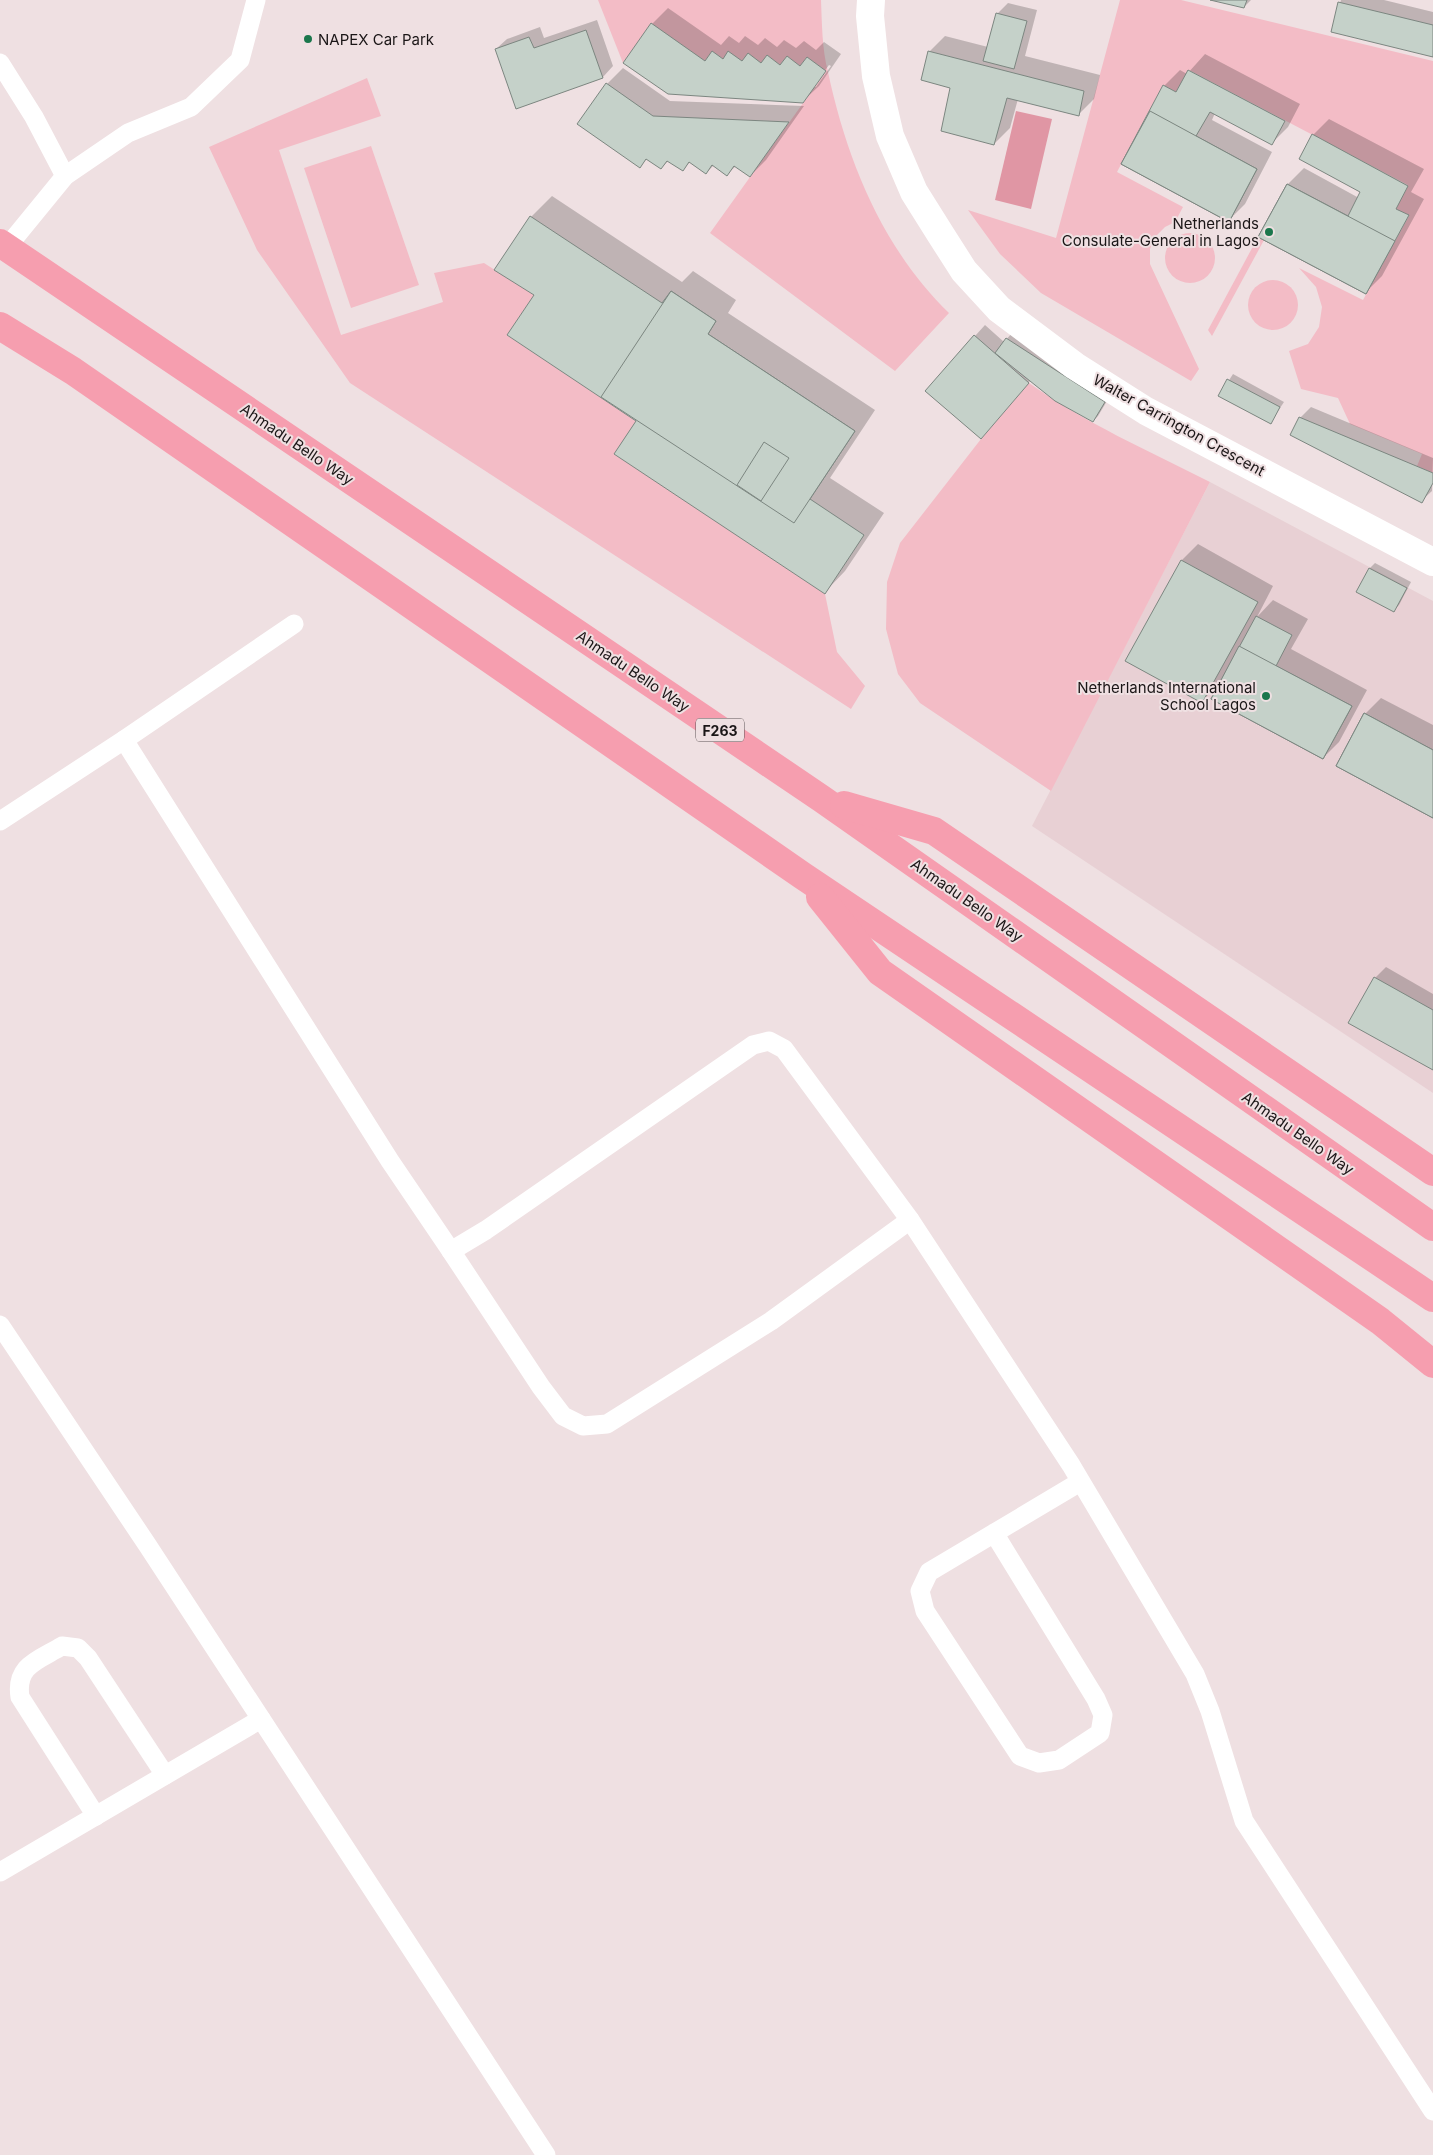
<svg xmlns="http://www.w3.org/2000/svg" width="1433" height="2155" font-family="Inter,sans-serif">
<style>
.built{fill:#e8d0d4}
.green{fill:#f3bcc6}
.water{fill:#e096a4}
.shadow{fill:#0003;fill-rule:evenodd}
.building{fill:#c5d1c9;stroke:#7c8680}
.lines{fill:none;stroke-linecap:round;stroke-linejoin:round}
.lane{stroke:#fff;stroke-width:19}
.street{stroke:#fff;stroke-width:28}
.highway{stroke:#f69eaf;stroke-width:28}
.poi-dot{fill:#1b774c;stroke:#efe0e2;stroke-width:2}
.labels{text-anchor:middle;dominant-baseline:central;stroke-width:4;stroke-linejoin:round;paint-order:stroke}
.shield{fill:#efe0e2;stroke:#5b5354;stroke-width:1}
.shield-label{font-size:14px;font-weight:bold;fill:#1b1617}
.poi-label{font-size:15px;fill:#1b1617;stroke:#efe0e2;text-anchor:end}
.street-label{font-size:15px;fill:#1b1617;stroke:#efe0e2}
</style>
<rect width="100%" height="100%" fill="#efe0e2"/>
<path class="built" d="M1210 482 1433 601V1093L1032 826Z"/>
<g class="green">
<path d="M598 0H821C822 24 822 49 828 72 847 161 883 249 949 313L895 371 710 233 826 71 807 57 800 66 787 56 780 65 767 55 761 63 748 54 742 61 723 59 712 52 705 61 651 24 623 63Z"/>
<path d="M1120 0H1181L1433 61V473L1417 466 1422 454 1350 424 1338 398 1301 389 1289 351 1308 344 1319 327 1322 307 1316 287 1299 268 1363 300 1409 216 1396 209 1408 185 1189 70 1176 92 1163 85 1117 172 1183 207 1175 222 1165 227 1155 237 1150 249V264L1199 369 1191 381 1041 293 1000 254 968 210 1056 238Z"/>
<path d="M367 78 381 116 279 150 341 335 443 302 434 273 484 263 534 295 507 335 636 421 614 454 825 594 837 652 865 686 851 709 350 383 257 250 209 147Z"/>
<path d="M371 146 419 285 351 308 304 168Z"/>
<circle cx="1190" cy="258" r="25"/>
<path d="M1258 237 1264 240 1212 336 1208 330Z"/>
<circle cx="1273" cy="305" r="25"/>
<path d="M1029 383C1085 423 1149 451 1210 482L1051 791 920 703 898 674 886 629 887 582 900 543 981 439Z"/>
</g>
<path class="water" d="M1016 111 1052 119 1031 209 995 200Z"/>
<g class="shadow">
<path d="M1215 0H1251L1244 7Z"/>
<path d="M1341 0H1384L1433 12V55L1332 31Z"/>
<path d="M1008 3 1037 10 1025 56 1100 75 1094 99 1078 115 1018 99 1010 128 994 144 952 87 929 52 945 36 988 47 997 14Z"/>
<path d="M668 8 721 45 729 36 739 43 745 36 758 45 765 38 777 47 784 40 796 48 804 41 816 50 824 42 841 54 819 86 802 102 668 93 652 24ZM829 65 831 66 816 87H813Z"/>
<path d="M597 20 613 66 603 77 517 107 496 49 507 39 540 27 544 38Z"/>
<path d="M1205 54 1300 104 1288 127 1272 143 1215 113 1212 120 1272 152 1245 204 1229 220 1164 86 1180 70 1187 74Z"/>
<path d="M623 68 670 101 804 106 766 160 750 176 736 166 727 174 714 165 706 173 690 162 682 170 669 160 661 168 648 158 639 166 607 84Z"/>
<path d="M1329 119 1424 169 1411 192 1424 199 1382 276 1366 292 1260 236 1288 184 1304 168 1359 198 1362 191 1313 135Z"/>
<path d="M552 196 682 282 693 271 736 300 728 313 875 410 830 478 884 513 845 571 825 592 638 420 535 295 531 217Z"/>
<path d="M985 325 1004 342 1012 333 1110 396 1098 416 1093 421 1031 380 991 426 975 336Z"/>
<path d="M1233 374 1284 402 1270 423 1219 396Z"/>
<path d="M1311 407 1433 458 1432 491 1421 501 1300 418Z"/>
<path d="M1198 544 1273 586 1257 617 1273 600 1308 619 1291 649 1367 690 1339 742 1323 758 1220 683 1202 701 1126 660 1182 560Z"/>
<path d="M1375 563 1411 582 1399 605 1394 610 1358 591 1370 568Z"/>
<path d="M1381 698 1433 725V817L1365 714Z"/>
<path d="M1386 967 1433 994V1069L1375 978Z"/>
</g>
<g class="building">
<path d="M1210 0H1247L1244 8Z"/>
<path d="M1338 2 1433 25V57L1331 32Z"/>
<path d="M996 13 1027 21 1014 69 983 61Z"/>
<path d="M651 23 705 61 712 51 723 59 728 51 742 61 748 53 761 63 767 55 780 65 787 56 800 66 807 57 826 71 803 103 668 94 623 63Z"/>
<path d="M586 30 603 78 516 109 495 49 529 37 534 48Z"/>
<path d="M928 51 1084 91 1079 116 1007 98 994 145 941 131 950 88 921 80Z"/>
<path d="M1188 70 1285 121 1272 145 1210 112 1196 136 1257 169 1229 222 1121 164 1163 85 1176 92Z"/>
<path d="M606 83 653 116 789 122 750 177 734 166 727 176 712 165 706 174 689 162 683 171 667 161 661 169 646 159 640 168 577 124Z"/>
<path d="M1150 111 1257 169 1229 222 1121 164Z"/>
<path d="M1312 134 1408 186 1396 209 1409 215 1366 294 1258 237 1287 184 1348 216 1360 192 1299 159Z"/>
<path d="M1287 184 1395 241 1366 294 1258 237Z"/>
<path d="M530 216 662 303 671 291 716 321 708 334 855 431 810 499 864 535 825 594 614 454 636 421 507 335 534 295 494 270Z"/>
<path d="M671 291 716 321 708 334 855 431 794 523 601 397Z"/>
<path d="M974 335 1029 383 981 439 925 391Z"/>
<path d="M1006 338 1105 402 1093 422 1055 401 995 353Z"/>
<path d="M1227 379 1280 407 1271 424 1218 396Z"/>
<path d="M1299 417 1433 473V483L1422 503 1290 435Z"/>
<path d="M764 442 789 458 761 501 737 485Z"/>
<path d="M1181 560 1258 602 1202 703 1125 661Z"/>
<path d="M1369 568 1407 588 1394 612 1356 592Z"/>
<path d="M1256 616 1292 635 1276 666 1352 706 1323 759 1211 699Z"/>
<path d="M1239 646 1352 706 1323 759 1211 699Z"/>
<path d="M1364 713 1433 750V818L1336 766Z"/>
<path d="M1364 713 1433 750V818L1336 766Z"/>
<path d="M1374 977 1433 1010V1070L1348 1023Z"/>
</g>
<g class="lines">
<g class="lane">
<path d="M0 63 34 117 65 176"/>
<path d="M7 247 65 176 128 133 191 107 240 60 256 0"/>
<path d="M124 740 390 1161 451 1251 486 1230 753 1045 769 1041 784 1049 910 1220 1071 1465 1195 1674 1210 1711 1244 1821 1433 2111"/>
<path d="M0 821 124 740 294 624"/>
<path d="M451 1251 541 1387 563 1416 583 1426 607 1424 771 1321 910 1220"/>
<path d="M0 1325 148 1546 546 2155"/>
<path d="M994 1533 1096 1699 1103 1715 1100 1733 1059 1760 1039 1763 1020 1756 925 1611 920 1591 929 1572 1080 1482"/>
<path d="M96 1816 20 1697C15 1665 39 1660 62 1646L78 1648 88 1658 165 1775"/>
<path d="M0 1872 261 1719"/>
</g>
<path class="street" d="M871 0 870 16 876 76 890 136 914 192 941 235 964 271 999 309 1075 366 1146 411 1433 562"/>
<g class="highway">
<path d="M0 243 822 799 1433 1227"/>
<path d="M0 326 73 371 803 876 1433 1298"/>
<path d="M844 805 934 831 1433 1172"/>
<path d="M820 897 880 972 1380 1321 1433 1364"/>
</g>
</g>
<g class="poi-dot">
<circle cx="308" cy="39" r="5"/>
<circle cx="1269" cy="232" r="5"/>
<circle cx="1266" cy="696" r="5"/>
</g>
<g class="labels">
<rect class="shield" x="696" y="718.5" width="48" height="23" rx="4"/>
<g class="shield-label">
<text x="720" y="730">F263</text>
</g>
<g class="poi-label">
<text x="318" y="39" text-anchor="start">NAPEX Car Park</text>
<text x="1259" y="223">Netherlands<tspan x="1259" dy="17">Consulate-General in Lagos</tspan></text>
<text x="1256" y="687">Netherlands International<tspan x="1256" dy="17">School Lagos</tspan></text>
</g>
<g class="street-label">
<text transform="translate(1179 425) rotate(29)">Walter Carrington Crescent</text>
<text transform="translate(297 444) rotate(34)">Ahmadu Bello Way</text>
<text transform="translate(633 671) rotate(34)">Ahmadu Bello Way</text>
<text transform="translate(967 900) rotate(35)">Ahmadu Bello Way</text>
<text transform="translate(1298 1133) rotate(35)">Ahmadu Bello Way</text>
</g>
</g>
</svg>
